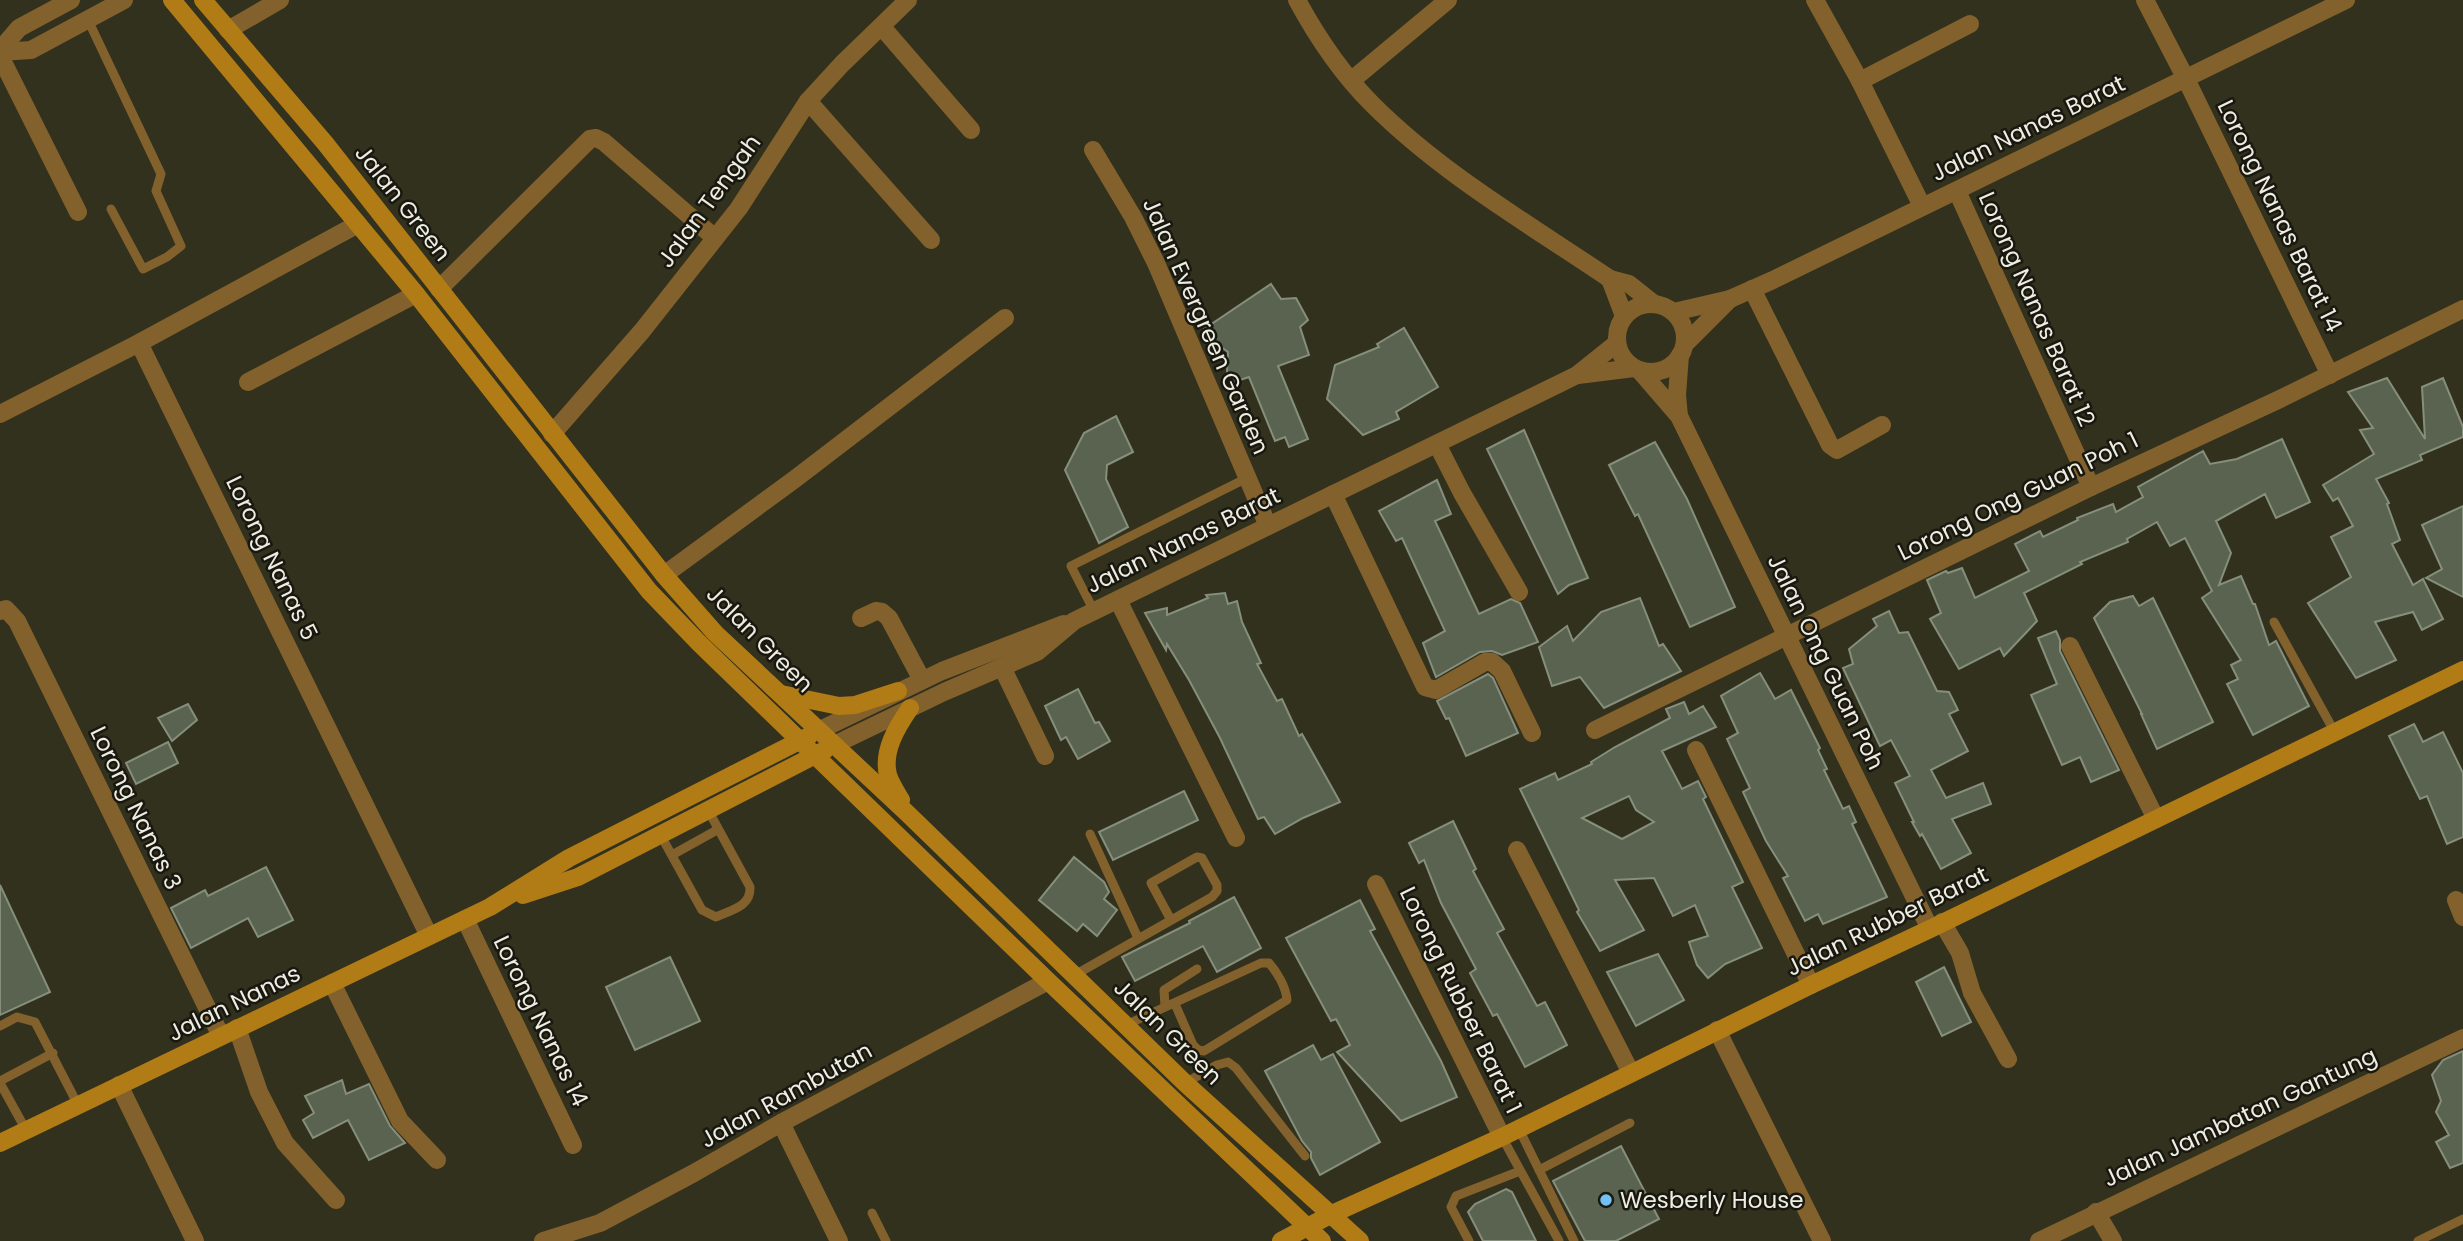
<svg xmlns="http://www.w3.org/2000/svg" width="2463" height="1241" font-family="Poppins,sans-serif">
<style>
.building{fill:#596350;stroke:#858f7c;stroke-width:2;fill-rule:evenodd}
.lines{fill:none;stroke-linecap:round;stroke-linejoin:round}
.service{stroke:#83612c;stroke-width:9}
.minor{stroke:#83612c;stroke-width:18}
.tertiary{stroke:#83612c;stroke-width:18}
.secondary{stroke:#b17b16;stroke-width:18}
.poi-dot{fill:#72c1f5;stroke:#191810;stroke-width:2.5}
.labels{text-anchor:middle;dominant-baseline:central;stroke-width:5;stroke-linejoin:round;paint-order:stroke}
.street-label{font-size:23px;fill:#eeede1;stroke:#191810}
.poi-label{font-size:23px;fill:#eeede1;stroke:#191810;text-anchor:start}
</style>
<rect width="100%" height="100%" fill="#32311e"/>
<g class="building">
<path d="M1271 284 1281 299 1296 298 1308 320 1300 327 1309 355 1278 366 1308 439 1289 447 1285 437 1275 441 1249 377 1231 383 1227 372 1228 352 1210 339 1204 329Z"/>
<path d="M1404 328 1438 387 1396 412 1399 419 1363 435 1327 399 1335 365 1379 347 1377 344Z"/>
<path d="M2387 378 2425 439 2422 387 2443 378 2463 427V437L2420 455 2422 460 2376 479 2389 503 2387 504 2400 540 2392 544 2413 585 2423 579 2443 619 2422 630 2413 612 2375 622 2396 660 2356 678 2308 603 2351 577 2331 537 2353 526 2338 498 2333 501 2323 485 2374 454 2360 430 2373 428 2348 392Z"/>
<path d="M1116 416 1133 452 1107 465 1106 479 1128 527 1099 543 1065 470 1084 433Z"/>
<path d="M1524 430 1588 578 1569 585 1558 594 1487 449Z"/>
<path d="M2282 439 2310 502 2276 518 2265 494 2216 521 2231 553 2219 585 2241 576 2253 604H2255L2269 645 2276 641 2309 706 2253 735 2227 684 2238 679 2231 665 2241 660 2202 598 2212 591 2185 538 2170 546 2157 522 2127 539 2128 542 2080 562 2082 564 2024 593 2037 621 2004 656 2000 648 1959 669 1930 619 1941 613 1927 580 1946 571 1948 573 1962 568 1975 598 2029 571 2015 544 2040 531 2043 537 2078 520 2077 518 2113 504 2116 512 2143 497 2138 487 2203 451 2210 464 2237 459Z"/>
<path d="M1655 442 1687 499 1735 607 1690 627 1638 514 1635 516 1609 465Z"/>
<path d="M1437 480 1451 514 1435 521 1479 614 1511 599 1520 603 1538 642 1502 655 1492 651 1480 652 1436 677 1423 643 1445 631 1402 538 1396 541 1379 511Z"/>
<path d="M2463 506V597L2426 578 2442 569 2422 525Z"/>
<path d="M1225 593 1228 604 1237 601 1242 622 1261 663 1257 664 1277 701 1282 699 1299 736 1302 734 1340 802 1303 818 1275 834 1264 817 1258 819 1220 738 1189 680 1167 644 1166 650 1145 613 1167 608V615L1208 598 1206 595Z"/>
<path d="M2133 596 2139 606 2153 598 2213 722 2157 749 2141 714H2142L2094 618 2110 602Z"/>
<path d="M1640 598 1659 646 1663 644 1681 671 1604 708 1580 677 1552 686 1539 647 1567 626 1573 641 1601 612Z"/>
<path d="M1889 611 1899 633 1908 632 1937 691 1949 692 1958 710 1949 714 1968 751 1931 770 1946 798 1983 783 1991 804 1952 819 1971 853 1941 869 1922 834 1920 836 1912 822H1914L1895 783 1910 776 1891 740 1880 746 1843 668 1853 664 1849 649 1877 626 1873 619Z"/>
<path d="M2056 631 2060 640V651L2119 770 2091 782 2080 757 2062 765 2031 695 2057 684 2038 638Z"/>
<path d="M1760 673 1775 699 1791 690 1820 748 1818 750 1827 769 1824 770 1843 809 1849 806 1856 822 1852 824 1887 897 1823 924 1818 914 1805 921 1783 878 1788 876 1766 841 1743 792 1750 788 1727 739 1738 733 1721 696Z"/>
<path d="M1488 674 1493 678 1518 733 1466 756 1449 718 1446 719 1437 701Z"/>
<path d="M1078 689 1095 723 1099 722 1110 741 1078 759 1066 737 1061 740 1045 706Z"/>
<path d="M1684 702 1689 714 1703 706 1716 727 1662 751 1682 789 1698 781 1706 797 1703 799 1743 882 1732 887 1762 948 1725 964 1708 978 1697 965 1689 942 1708 936 1695 905 1673 916 1654 878 1615 880 1644 930 1600 951 1577 912 1579 910 1520 789 1555 773 1558 780 1592 764 1591 762 1615 747 1670 718 1666 709ZM1629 796 1636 810 1654 822 1622 839 1582 818Z"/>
<path d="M188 704 197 720 172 741 158 718Z"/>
<path d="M2414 724 2423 742 2443 732 2463 773V837L2447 844 2427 796 2420 799 2389 736Z"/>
<path d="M168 742 178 763 136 784 126 763Z"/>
<path d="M1184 791 1198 820 1113 860 1099 832Z"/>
<path d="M1453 821 1476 869 1473 871 1504 929 1497 933 1537 1006 1545 1002 1567 1045 1525 1067 1497 1014 1493 1016 1470 973 1476 969 1441 903 1424 860 1419 863 1409 843Z"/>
<path d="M1074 857 1104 882 1109 892 1104 899 1117 910 1097 936 1083 924 1077 931 1039 900Z"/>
<path d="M266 867 293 920 258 937 248 918 191 948 171 908 205 890 208 896Z"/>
<path d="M0 885 50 992 0 1015Z"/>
<path d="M1234 897 1261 948 1217 972 1203 946 1135 981 1122 957 1190 923 1189 921Z"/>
<path d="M1360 900 1375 929 1370 931 1441 1061 1457 1097 1401 1121 1337 1052 1350 1045 1336 1019 1331 1021 1286 938Z"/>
<path d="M1658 954 1684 1000 1636 1026 1607 972Z"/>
<path d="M670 957 700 1021 635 1050 606 987Z"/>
<path d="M1944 967 1971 1022 1942 1036 1916 982Z"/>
<path d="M1313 1045 1321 1060 1333 1054 1380 1142 1320 1175 1311 1158V1152L1302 1141 1265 1071Z"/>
<path d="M2463 1051V1163L2450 1168 2436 1142 2449 1135 2436 1112 2441 1101 2432 1075 2443 1060Z"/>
<path d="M342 1080 346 1094 369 1084 390 1126 405 1143 369 1160 348 1120 313 1138 303 1120 314 1113 305 1096Z"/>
<path d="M1621 1146 1659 1219 1616 1241H1585L1553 1181Z"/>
<path d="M1506 1189 1512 1192 1536 1241H1483L1468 1212 1475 1204Z"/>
</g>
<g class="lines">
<g class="service">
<path d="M88 20 161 174 156 191 181 246 167 257 143 269 111 209"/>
<path d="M1094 611 1071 566 1247 478"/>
<path d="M2274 622 2334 731"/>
<path d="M660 834 702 910 716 917C731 910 751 907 750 887L708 810"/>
<path d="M1090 834 1138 938"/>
<path d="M672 855 717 830"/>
<path d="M1073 976 1212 897 1217 891V885L1202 858 1197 857 1151 883 1171 920"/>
<path d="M1165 1006 1164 990 1197 969"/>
<path d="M1126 1025 1261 963H1269C1277 972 1286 987 1287 1000L1204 1051 1198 1050 1193 1045 1175 1004"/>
<path d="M0 1026 17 1017 35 1022 78 1105"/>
<path d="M0 1081 53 1053"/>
<path d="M0 1083 26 1130"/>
<path d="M1185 1083 1217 1065 1228 1062 1236 1068 1305 1156"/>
<path d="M1519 1129 1574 1241"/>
<path d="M1502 1137 1559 1241"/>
<path d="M1539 1170 1630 1123"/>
<path d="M872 1213 886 1241"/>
<path d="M1469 1241 1451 1207 1456 1196 1520 1171"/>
<path d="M2418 1241 2463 1219"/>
</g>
<g class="minor">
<path d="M1297 0C1317 37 1342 74 1372 104 1442 174 1529 224 1610 279L1629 284 1653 303"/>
<path d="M1815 0 1860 81 1922 206"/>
<path d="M2145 0 2186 79 2330 375"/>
<path d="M882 27 971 130"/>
<path d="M228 30 280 0"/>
<path d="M0 56 78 212"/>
<path d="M1352 80 1448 0"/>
<path d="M1860 81 1970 24"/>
<path d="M808 101 931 240"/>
<path d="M1093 150 1133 217 1156 263 1268 526"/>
<path d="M1957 191 2091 487"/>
<path d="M1610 279 1624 316"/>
<path d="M439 289 590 139 596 138 604 142 715 238"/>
<path d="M1752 289 1830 445 1837 450 1882 425"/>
<circle cx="1651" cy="338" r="34"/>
<path d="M1674 312 1730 299 1773 280 2346 0"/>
<path d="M139 343 358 224"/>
<path d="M1685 344 1730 299"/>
<path d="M1641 372 1679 416 1930 929"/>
<path d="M1578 375 1634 368"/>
<path d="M248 382 416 294"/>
<path d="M0 414 139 343 429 936"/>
<path d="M1679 416 1677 395 1680 355"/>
<path d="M552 434 642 331 739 208 808 101 842 64 908 0"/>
<path d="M1437 444 1462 493 1519 592"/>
<path d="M1333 494 1425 687 1436 690 1485 662H1492L1502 671 1532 733"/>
<path d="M664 575 795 479 1005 318"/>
<path d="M1118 600 1236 838"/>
<path d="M0 611 6 609 17 621 221 1036"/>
<path d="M861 618 876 611 882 612 889 618 922 680"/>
<path d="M2070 646 2156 819"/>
<path d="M1002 667 1045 756"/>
<path d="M1595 730 2091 487 2280 399 2463 309"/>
<path d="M818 731 942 671 1064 624"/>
<path d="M834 745 944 692 1037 652 1074 621 1577 375 1617 343"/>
<path d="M1696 750 1811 985"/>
<path d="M1517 850 1631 1073"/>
<path d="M1376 884 1502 1137"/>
<path d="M2456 900 2463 917"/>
<path d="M465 919 573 1145"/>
<path d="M1942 922 1960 953 1972 993 2008 1059"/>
<path d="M332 983 400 1121 437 1160"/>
<path d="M237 1028 259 1092 285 1143 336 1200"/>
<path d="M1717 1030 1822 1241"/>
<path d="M119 1085 195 1241"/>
<path d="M781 1123 839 1241"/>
<path d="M2096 1212 2113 1241"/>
<path d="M543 1241 600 1223 694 1173 781 1123 1048 981"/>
<path d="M2039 1241 2463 1038"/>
</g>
<g class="tertiary">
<path d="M0 50 19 28 71 0"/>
<path d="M0 52 31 50 124 0"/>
</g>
<g class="secondary">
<path d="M172 0 416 294 649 591 699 643 1048 981 1322 1241"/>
<path d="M203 0 325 143 664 575 715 633 907 813 1185 1083 1360 1241"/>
<path d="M781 694 839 706 855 705 898 691"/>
<path d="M901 800C897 793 891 784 888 775 882 751 897 727 910 708"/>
<path d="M523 895 578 877 825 750"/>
<path d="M0 1143 490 907 569 858 809 736"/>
<path d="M1281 1241 1332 1214 1502 1137 1811 985 1930 929 2463 670"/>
</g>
</g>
<circle class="poi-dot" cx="1606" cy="1200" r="7"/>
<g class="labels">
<g class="street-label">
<text transform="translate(2028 128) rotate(-26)">Jalan Nanas Barat</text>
<text transform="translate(709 201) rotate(-54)">Jalan Tengah</text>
<text transform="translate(403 203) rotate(52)">Jalan Green</text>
<text transform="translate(2280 216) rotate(64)">Lorong Nanas Barat 14</text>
<text transform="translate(2037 309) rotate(66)">Lorong Nanas Barat 12</text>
<text transform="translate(1206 326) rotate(66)">Jalan Evergreen Garden</text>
<text transform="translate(2018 496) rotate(-26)">Lorong Ong Guan Poh 1</text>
<text transform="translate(1183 540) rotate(-26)">Jalan Nanas Barat</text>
<text transform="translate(272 558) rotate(64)">Lorong Nanas 5</text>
<text transform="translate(760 639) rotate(45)">Jalan Green</text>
<text transform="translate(1826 662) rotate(64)">Jalan Ong Guan Poh</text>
<text transform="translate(136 808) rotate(64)">Lorong Nanas 3</text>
<text transform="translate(1887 921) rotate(-26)">Jalan Rubber Barat</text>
<text transform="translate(1461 1000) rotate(64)">Lorong Rubber Barat 1</text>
<text transform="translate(234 1003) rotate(-26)">Jalan Nanas</text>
<text transform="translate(541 1021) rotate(64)">Lorong Nanas 14</text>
<text transform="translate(1168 1032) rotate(44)">Jalan Green</text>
<text transform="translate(786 1095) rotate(-29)">Jalan Rambutan</text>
<text transform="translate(2240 1117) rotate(-25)">Jalan Jambatan Gantung</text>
</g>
<g class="poi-label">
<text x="1620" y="1200">Wesberly House</text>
</g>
</g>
</svg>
